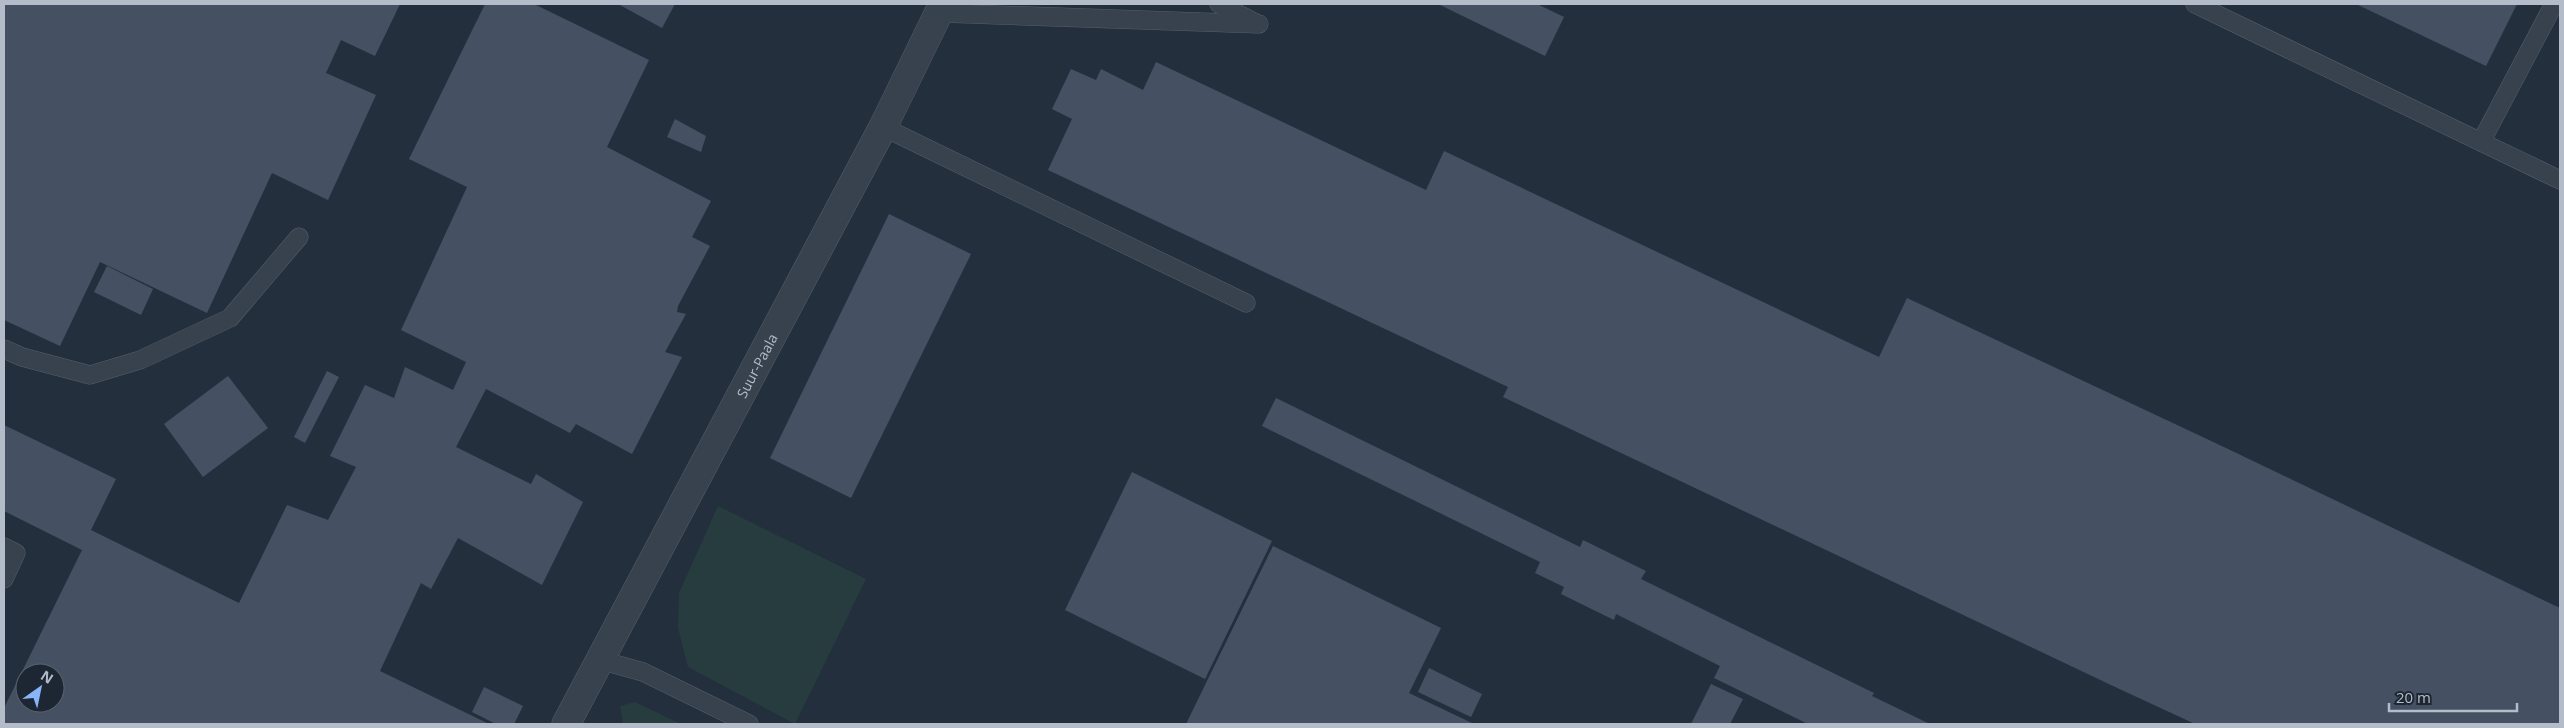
<svg xmlns="http://www.w3.org/2000/svg" width="2564" height="728" font-family="'Open Sans',sans-serif">
<style>
.green{fill:#263c3f}
.building{fill:#455162;fill-rule:evenodd}
.lines{fill:none;stroke-linecap:round;stroke-linejoin:round}
.lane-casing{stroke:#565f6c;stroke-width:19}
.street-casing{stroke:#565f6c;stroke-width:29}
.lane{stroke:#38414e;stroke-width:18}
.street{stroke:#38414e;stroke-width:28}
.labels{text-anchor:middle;dominant-baseline:central;stroke-width:4.5;stroke-linejoin:round;paint-order:stroke}
.street-label{font-size:14px;fill:#b4bcc9;stroke:#1d2633}
</style>
<rect width="100%" height="100%" fill="#242f3e"/>
<g class="green">
<path d="M718 506 866 579 795 724 688 667 678 628 679 593Z"/>
<path d="M635 702 681 724H623L620 706Z"/>
</g>
<g class="building">
<path d="M4 4H400L375 56 341 40 326 73 376 95 328 200 272 173 207 313 100 262 60 346 4 320Z"/>
<path d="M485 4H534L649 60 607 147 711 201 692 237 710 246 678 306 677 312 686 314 665 352 682 357 632 454 576 424 570 433 486 389 456 447 531 484 536 474 583 502 542 585 458 538 431 589 421 583 380 671 489 724H4V708L82 550 4 511V425L116 479 91 530 239 603 287 505 328 520 356 467 330 456 365 385 394 398 405 367 453 390 466 362 401 330 467 187 409 159ZM25 673H55V703H25Z"/>
<path d="M618 4H675L662 28Z"/>
<path d="M1438 4H1537L1564 17 1545 56Z"/>
<path d="M2356 4H2517L2486 66Z"/>
<path d="M1156 62 1426 190 1444 151 1879 357 1907 298 2226 448 2560 608V724H2195L2113 686 1503 397 1508 387 1048 170 1072 119 1052 109 1071 69 1096 80 1101 69 1143 90Z"/>
<path d="M675 119 706 136 701 152 667 137Z"/>
<path d="M889 214 971 254 851 498 770 458Z"/>
<path d="M107 266 153 289 141 315 94 292Z"/>
<path d="M327 371 339 377 305 443 294 437Z"/>
<path d="M228 376 268 428 203 477 164 424Z"/>
<path d="M1276 398 1580 547 1583 540 1646 571 1641 579 1874 693 1872 696 1930 724H1808L1714 678 1720 666 1616 614 1614 620 1561 594 1564 587 1535 573 1540 562 1262 426Z"/>
<path d="M1132 472 1272 541 1205 679 1065 610Z"/>
<path d="M1273 546 1441 628 1409 693 1474 724H1186Z"/>
<path d="M1429 668 1482 694 1471 717 1418 692Z"/>
<path d="M1711 684 1743 699 1730 724H1691Z"/>
<path d="M484 687 523 706 514 724H496L472 712Z"/>
</g>
<g class="lines">
<g class="lane-casing">
<g id="lane">
<path d="M1219 4 1254 22"/>
<path d="M2195 4 2481 142 2554 4"/>
<path d="M940 13 1259 24"/>
<path d="M883 127 1246 303"/>
<path d="M2481 142 2560 180"/>
<path d="M4 349 22 357 90 375 140 360 230 318 299 237"/>
<path d="M4 547 16 553 4 579"/>
<path d="M600 660 643 672 749 724"/>
</g>
</g>
<g class="street-casing">
<g id="street">
<path id="s1" d="M566 724 883 127 943 4"/>
</g>
</g>
<use href="#lane" class="lane"/>
<use href="#street" class="street"/>
</g>
<g class="labels">
<g class="street-label">
<text stroke="none"><textPath href="#s1" startOffset="406">Suur-Paala</textPath></text>
</g>
</g>
<rect width="2564" height="728" fill="none" stroke="#b4bcc9" stroke-width="10"/>
<g transform="translate(40 688) rotate(33)"><circle r="24" fill="#1d2633" stroke="#59626f"/>
<path d="M0-4L9 19L0 12L-9 19Z" fill="#8ab4f8"/>
<text y="-8" font-size="14" font-weight="bold" text-anchor="middle" fill="#b4bcc9">N</text>
</g>
<path d="M2389 703v8h128v-8" fill="none" stroke="#b4bcc9" stroke-width="2.5"/>
<text x="2396" y="703" font-size="15" fill="#b4bcc9" stroke="#1d2633" stroke-width="4" paint-order="stroke">20 m</text>
</svg>
